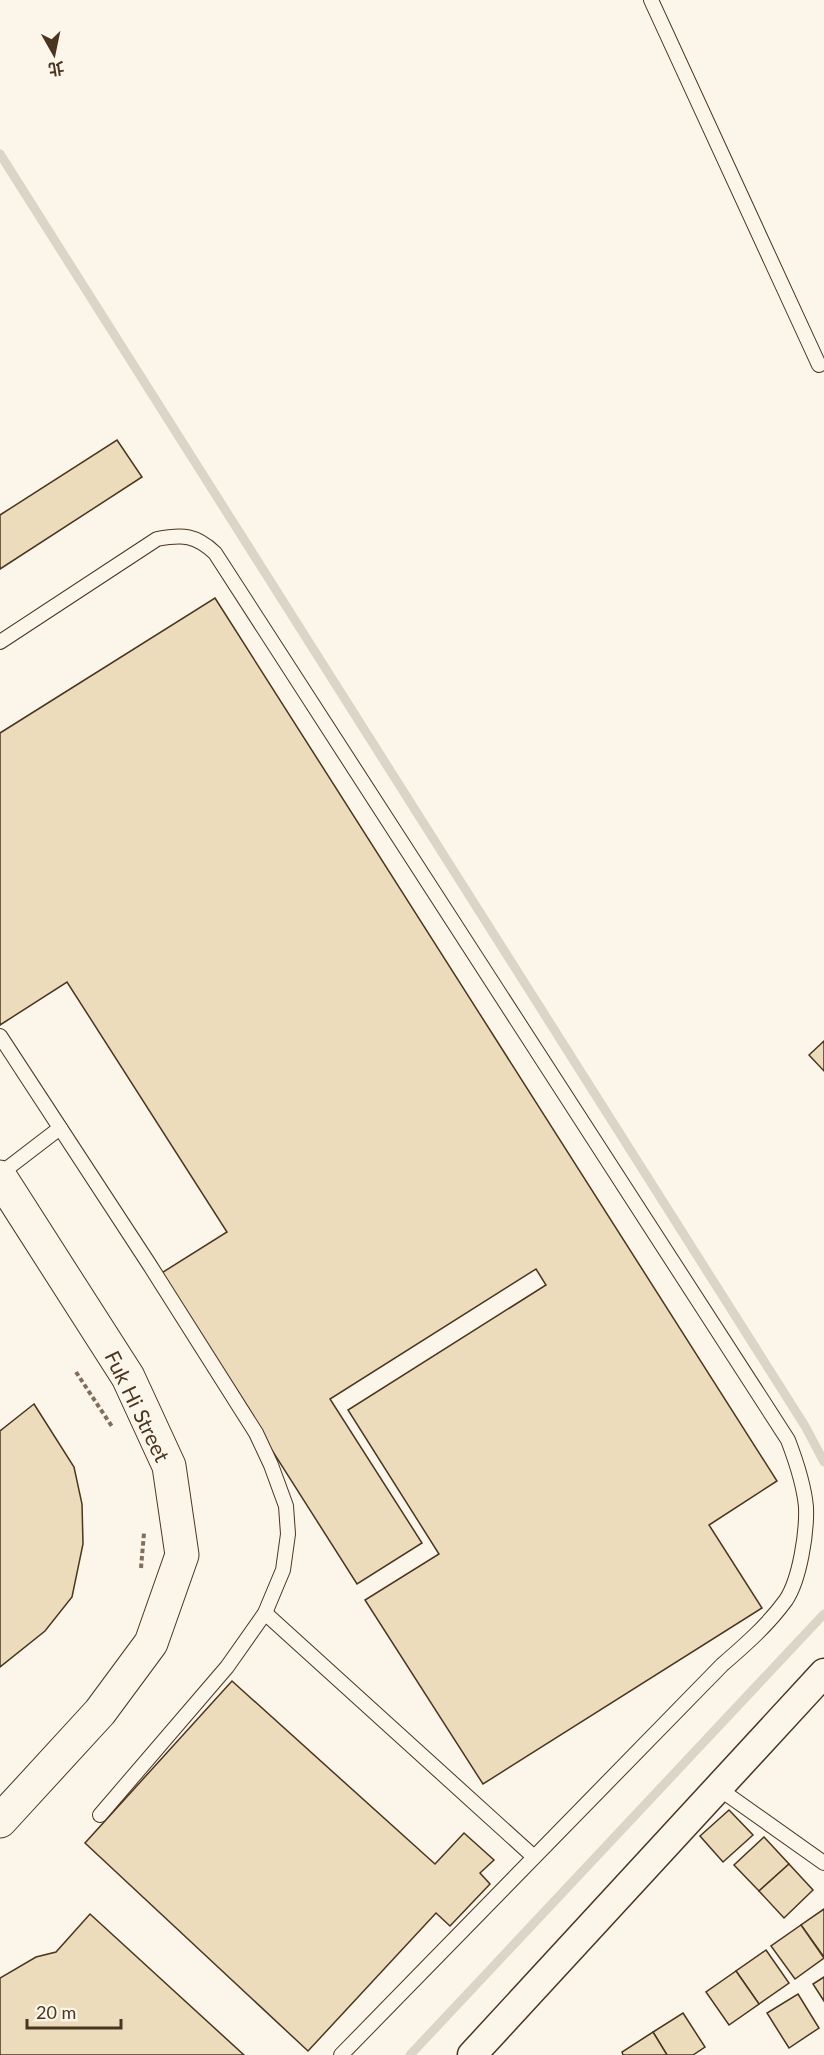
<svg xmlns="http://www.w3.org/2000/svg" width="824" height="2055" font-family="Lato,'Noto Sans TC',sans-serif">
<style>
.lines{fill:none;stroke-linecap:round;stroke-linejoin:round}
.stream{stroke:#dcd4c6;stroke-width:9}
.building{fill:#ecdcbc;stroke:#4a3520;stroke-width:1.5}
.service-casing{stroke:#4a3520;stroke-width:16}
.minor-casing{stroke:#4a3520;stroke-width:31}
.tertiary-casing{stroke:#4a3520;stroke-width:35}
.path{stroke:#7f6f5c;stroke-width:4;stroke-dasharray:4.5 3;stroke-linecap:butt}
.service{stroke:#fbf6e9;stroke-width:14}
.minor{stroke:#fbf6e9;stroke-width:28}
.tertiary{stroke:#fbf6e9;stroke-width:33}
.labels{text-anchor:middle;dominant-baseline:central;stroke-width:4.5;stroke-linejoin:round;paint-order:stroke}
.street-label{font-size:21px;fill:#4a3520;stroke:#fbf6e9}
</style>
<rect width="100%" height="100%" fill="#fbf6e9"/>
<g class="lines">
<g class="stream">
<path d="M0 154 805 1426 824 1462"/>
<path d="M410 2055 824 1614"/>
</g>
</g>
<g class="building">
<path d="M117 440 142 477 0 569V515Z"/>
<path d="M215 598 777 1481 709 1525 762 1608 483 1784 365 1600 439 1554 348 1410 546 1285 536 1269 330 1399 422 1543 357 1584 160 1274 227 1232 67 982 0 1025V733Z"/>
<path d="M824 1041V1071L809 1055Z"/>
<path d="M34 1404 74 1467 82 1504 83 1544 72 1597 45 1631 0 1667V1431Z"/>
<path d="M232 1681 435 1864 464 1833 494 1860 480 1873 490 1884 450 1926 436 1913 308 2051 85 1843Z"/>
<path d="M729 1810 753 1835 723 1862 700 1836Z"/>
<path d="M764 1837 789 1864 759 1891 734 1865Z"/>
<path d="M789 1864 813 1890 784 1918 759 1891Z"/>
<path d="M824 1909V1957L801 1925Z"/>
<path d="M90 1914 244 2055H0V1978L36 1957 56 1952Z"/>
<path d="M801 1925 824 1958 795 1979 771 1946Z"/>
<path d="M766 1950 789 1983 759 2004 736 1971Z"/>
<path d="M736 1971 759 2004 729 2025 706 1992Z"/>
<path d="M824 1977V2001L813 1984Z"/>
<path d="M798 1994 819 2028 789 2048 767 2013Z"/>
<path d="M683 2013 705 2047 693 2055H667L653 2032Z"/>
<path d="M653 2032 667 2055H623L622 2052Z"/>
</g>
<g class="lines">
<g class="service-casing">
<g id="service">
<path d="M651 0 819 365"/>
<path d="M0 642 157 539C183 534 196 535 215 553L788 1440C796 1461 804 1484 806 1507 807 1532 800 1579 786 1600 768 1625 745 1645 722 1665L341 2055"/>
<path d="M0 1036 149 1264 256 1433 271 1465 286 1506 288 1534 283 1570 265 1613 227 1667 100 1815"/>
<path d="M0 1174 60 1128"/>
<path d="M265 1613 534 1857"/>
<path d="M718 1788 824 1863"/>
</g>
</g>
<g class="minor-casing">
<path id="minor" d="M472 2055 824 1673"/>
</g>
<g class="tertiary-casing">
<path id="tertiary" d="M0 1177 128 1377 169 1466 182 1555 151 1643 100 1712 0 1821"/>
</g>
<g class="path">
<path d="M76 1372 113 1428"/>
<path d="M141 1568 144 1533"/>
</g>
<use href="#service" class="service"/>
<use href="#minor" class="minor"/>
<use href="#tertiary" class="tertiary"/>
</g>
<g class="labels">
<g class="street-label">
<text transform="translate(138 1406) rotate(64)">Fuk Hi Street</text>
</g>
</g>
<g transform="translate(54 54) rotate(171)" stroke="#fbf6e9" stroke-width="4.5" paint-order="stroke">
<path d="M0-4.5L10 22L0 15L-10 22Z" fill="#4a3520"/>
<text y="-9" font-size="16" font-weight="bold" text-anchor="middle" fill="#4a3520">北</text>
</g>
<path d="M27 2019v9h94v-9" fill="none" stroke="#4a3520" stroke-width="3"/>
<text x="36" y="2019" font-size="18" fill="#4a3520" stroke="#fbf6e9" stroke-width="4.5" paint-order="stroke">20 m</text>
</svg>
